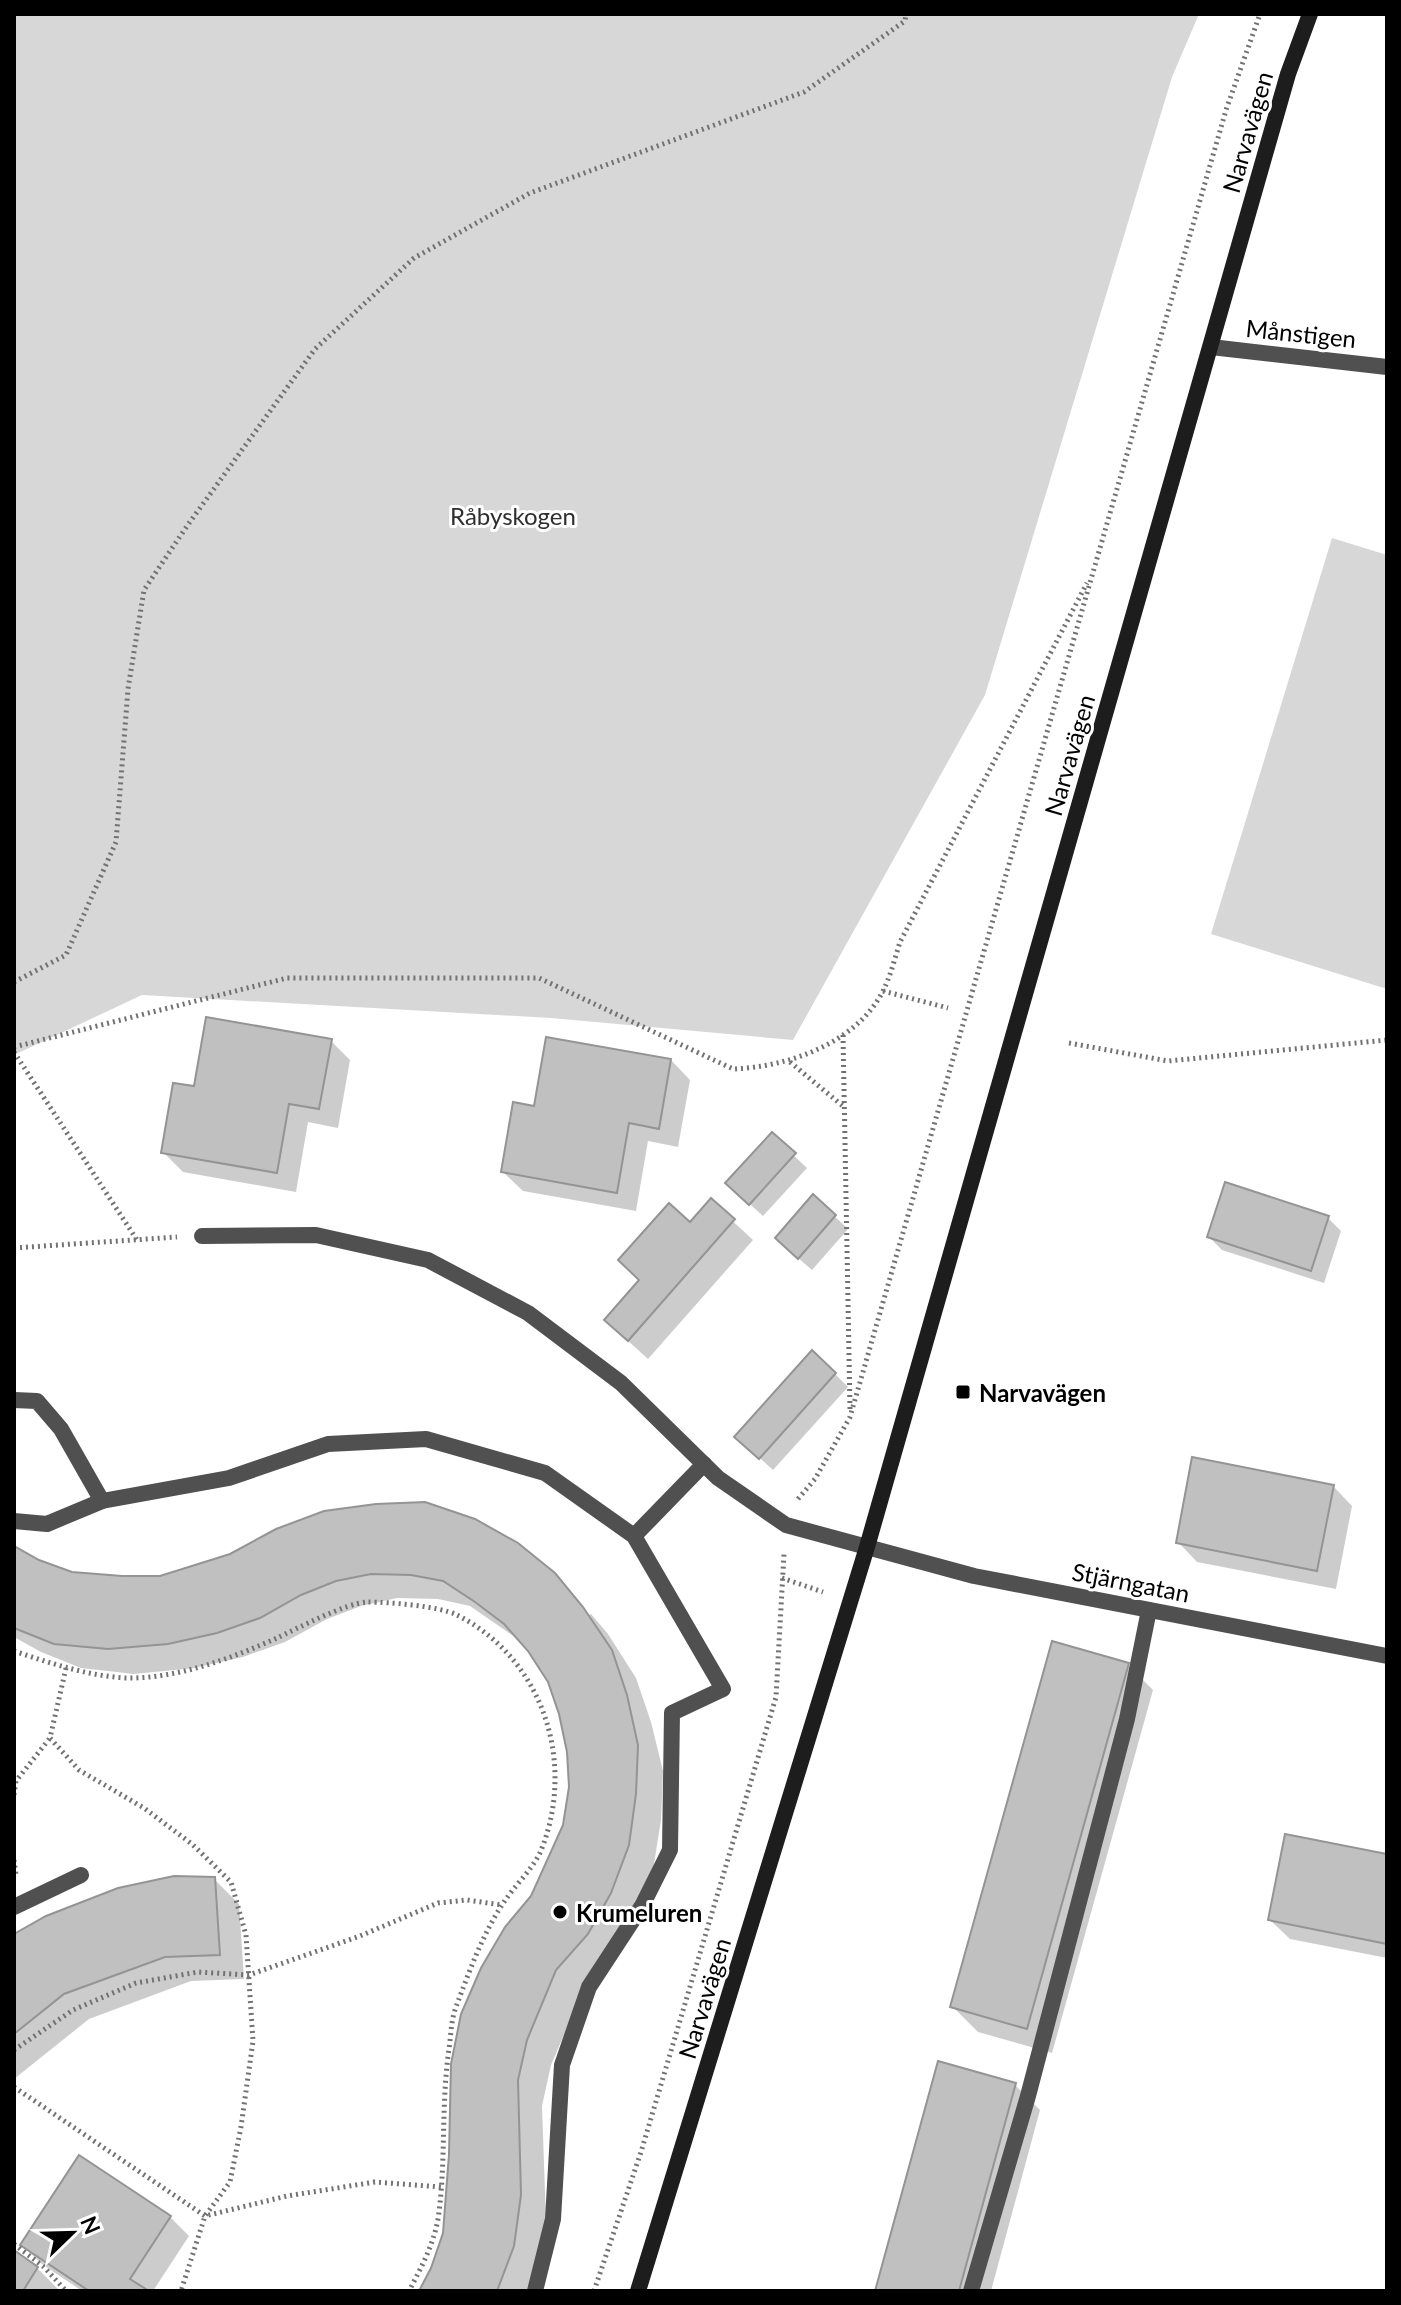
<svg xmlns="http://www.w3.org/2000/svg" width="1401" height="2305" font-family="Lato,sans-serif">
<style>
.green{fill:#d7d7d7}
.shadow{fill:#0003}
.building{fill:#c0c0c0;stroke:#949494;stroke-width:2}
.lines{fill:none;stroke-linecap:round;stroke-linejoin:round}
.path{stroke:#727272;stroke-width:5;stroke-dasharray:2 4;stroke-linecap:butt}
.lane{stroke:#505050;stroke-width:16}
.street{stroke:#505050;stroke-width:16}
.secondary{stroke:#1d1d1d;stroke-width:16}
.poi-dot{fill:#000;stroke:#fff;stroke-width:3}
.labels{text-anchor:middle;dominant-baseline:central;stroke-width:6;stroke-linejoin:round;paint-order:stroke}
.street-label{font-size:24px;fill:#000;stroke:#fff}
.park-label{font-size:24px;fill:#2e2e2e;stroke:#fff}
.poi-label{font-size:24px;font-weight:bold;fill:#000;stroke:#fff;text-anchor:start}
</style>
<rect width="100%" height="100%" fill="#fff"/>
<g class="green">
<path d="M14 14H1199L1172 77 985 695 793 1040 551 1018 142 995 14 1055Z"/>
<path d="M1332 538 1387 555V989L1211 934Z"/>
</g>
<g class="shadow">
<path d="M331 1041 350 1060 338 1128 308 1122 296 1192 183 1172 163 1152 196 1089Z"/>
<path d="M671 1060 690 1080 678 1147 648 1141 636 1211 523 1191 503 1172 536 1108Z"/>
<path d="M772 1135 807 1168 763 1216 741 1196Z"/>
<path d="M814 1197 848 1229 812 1270 790 1251Z"/>
<path d="M711 1201 753 1240 648 1359 626 1339 641 1281Z"/>
<path d="M1328 1218 1341 1231 1324 1283 1222 1250 1209 1237Z"/>
<path d="M835 1374 848 1387 773 1470 750 1449Z"/>
<path d="M1333 1486 1352 1506 1336 1589 1197 1562 1178 1542Z"/>
<path d="M277 1531 588 1616 591 1614 608 1634 636 1678 651 1722 663 1771 661 1820 653 1870 636 1918 581 1995 551 2065 542 2106 546 2221 531 2291H421L433 2269 445 2233 533 1897 565 1826 571 1787 569 1751 561 1714 550 1681 522 1642 470 1606 438 1599 397 1598 361 1606 327 1619 285 1642 243 1657 194 1668 134 1674 81 1668 41 1652 14 1637V1548L38 1562 72 1574 160 1578 231 1555Z"/>
<path d="M1128 1665 1153 1690 1052 2053 978 2032 953 2007Z"/>
<path d="M1387 1856V1958L1290 1939 1270 1920Z"/>
<path d="M214 1879 239 1904 244 1979 191 1981 89 2019 14 2079V1937Z"/>
<path d="M1015 2085 1040 2110 991 2291H877Z"/>
<path d="M170 2217 189 2236 153 2291H82L42 2264 22 2245Z"/>
<path d="M14 2248 17 2255 37 2268 60 2291H14Z"/>
</g>
<g class="building">
<path d="M206 1017 332 1039 319 1109 289 1104 277 1173 161 1153 173 1083 194 1086Z"/>
<path d="M546 1037 671 1059 659 1129 629 1123 617 1193 501 1172 513 1102 534 1106Z"/>
<path d="M772 1132 796 1153 749 1205 725 1183Z"/>
<path d="M1225 1182 1329 1216 1311 1271 1207 1237Z"/>
<path d="M813 1194 836 1215 798 1259 775 1238Z"/>
<path d="M711 1198 735 1219 628 1341 604 1320 639 1280 618 1260 669 1203 690 1222Z"/>
<path d="M812 1350 836 1373 759 1459 734 1437Z"/>
<path d="M1192 1457 1334 1485 1317 1571 1176 1543Z"/>
<path d="M425 1502 475 1519 518 1543 555 1573 583 1607 612 1650 627 1695 638 1745 636 1794 629 1845 611 1893 588 1934 556 1970 527 2040 518 2080 521 2195 514 2246 497 2291H419L431 2268 443 2233 449 2154 451 2064 461 2014 481 1968 505 1927 531 1896 563 1825 569 1787 567 1752 559 1714 548 1682 528 1651 504 1624 475 1602 443 1581 411 1575 371 1574 336 1581 301 1595 260 1618 217 1633 168 1644 108 1649 54 1644 14 1628V1546L39 1560 72 1572 122 1576H160L230 1554 276 1529 324 1511 376 1504Z"/>
<path d="M1052 1641 1129 1663 1027 2029 950 2007Z"/>
<path d="M1285 1834 1387 1854V1944L1268 1920Z"/>
<path d="M174 1876 215 1877 220 1955 165 1957 64 1994 14 2034V1934L46 1916 118 1888Z"/>
<path d="M938 2061 1016 2083 959 2291H875Z"/>
<path d="M79 2155 171 2216 130 2279 149 2291H89L20 2245Z"/>
<path d="M14 2250 38 2267 23 2291H14Z"/>
</g>
<g class="lines">
<g class="path">
<path d="M14 982 66 955 116 842 128 689 144 590 187 526 315 349 414 258 530 193 804 92 905 21 906 14"/>
<path d="M883 991 948 1008"/>
<path d="M843 1035 850 1409"/>
<path d="M1069 1043 1168 1061 1387 1040"/>
<path d="M14 1047 287 978H539L733 1069C788 1067 858 1043 884 989 891 974 895 958 900 942L1087 583"/>
<path d="M14 1052 137 1240"/>
<path d="M790 1062 844 1107"/>
<path d="M14 1248 177 1237"/>
<path d="M798 1499 815 1479 850 1417 1226 110 1260 14"/>
<path d="M782 1578 823 1592"/>
<path d="M14 1651C50 1663 88 1676 126 1678 177 1679 232 1658 277 1638 298 1628 346 1603 367 1602 388 1602 439 1606 457 1615 542 1658 576 1760 542 1848 535 1867 515 1885 504 1902 483 1933 469 1972 456 2007 451 2020 451 2035 449 2049 441 2104 446 2157 439 2212 436 2240 422 2266 409 2291"/>
<path d="M66 1668 50 1738 79 1770 144 1808 192 1844 231 1882 246 1935 253 2041 241 2127 230 2182 205 2216 181 2291"/>
<path d="M14 1795 16 1781 50 1738"/>
<path d="M14 1860 16 1875"/>
<path d="M14 2050 73 2010 136 1983 198 1972 249 1975 360 1936 438 1903 467 1900 502 1905"/>
<path d="M14 2087 205 2216 287 2196 375 2182 441 2187"/>
<path d="M14 2244 44 2267 66 2291"/>
<path d="M594 2291 641 2152 776 1697 784 1554"/>
</g>
<g class="lane">
<path d="M202 1236 316 1235 428 1260 528 1313 621 1383 718 1478 786 1525 867 1547"/>
<path d="M14 1400 37 1401 61 1429 102 1501"/>
<path d="M14 1521 47 1524 102 1501 229 1478 328 1444 426 1439 545 1473 634 1536 723 1689 672 1713 670 1850 642 1906 589 1987 562 2065 553 2219 535 2291"/>
<path d="M634 1536 704 1464"/>
<path d="M14 1907 81 1875"/>
<path d="M971 2291 1028 2096 1127 1719 1149 1610"/>
</g>
<g class="street">
<path d="M1211 347 1387 367"/>
<path d="M867 1547 974 1576 1387 1656"/>
</g>
<path class="secondary" d="M638 2291 867 1547 1288 74 1310 14"/>
</g>
<g class="poi-dot">
<rect x="955" y="1384" width="16" height="16" rx="4"/>
<circle cx="560" cy="1912" r="8"/>
</g>
<g class="labels">
<g class="street-label">
<text transform="translate(1247 132) rotate(-74)">Narvavägen</text>
<text transform="translate(1301 333) rotate(6)">Månstigen</text>
<text transform="translate(1069 755) rotate(-74)">Narvavägen</text>
<text transform="translate(1131 1582) rotate(11)">Stjärngatan</text>
<text transform="translate(704 1998) rotate(-73)">Narvavägen</text>
</g>
<g class="park-label">
<text x="513" y="515">Råbyskogen</text>
</g>
<g class="poi-label">
<text x="979" y="1392">Narvavägen</text>
<text x="576" y="1912">Krumeluren</text>
</g>
</g>
<rect width="1401" height="2305" fill="none" stroke="#000000" stroke-width="32"/>
<g transform="translate(72 2233) rotate(67)" stroke="#ffffff" stroke-width="6" paint-order="stroke">
<path d="M0-6L14 30L0 20L-14 30Z" fill="#000000"/>
<text y="-12" font-size="22" font-weight="bold" text-anchor="middle" fill="#000000">N</text>
</g>
</svg>
